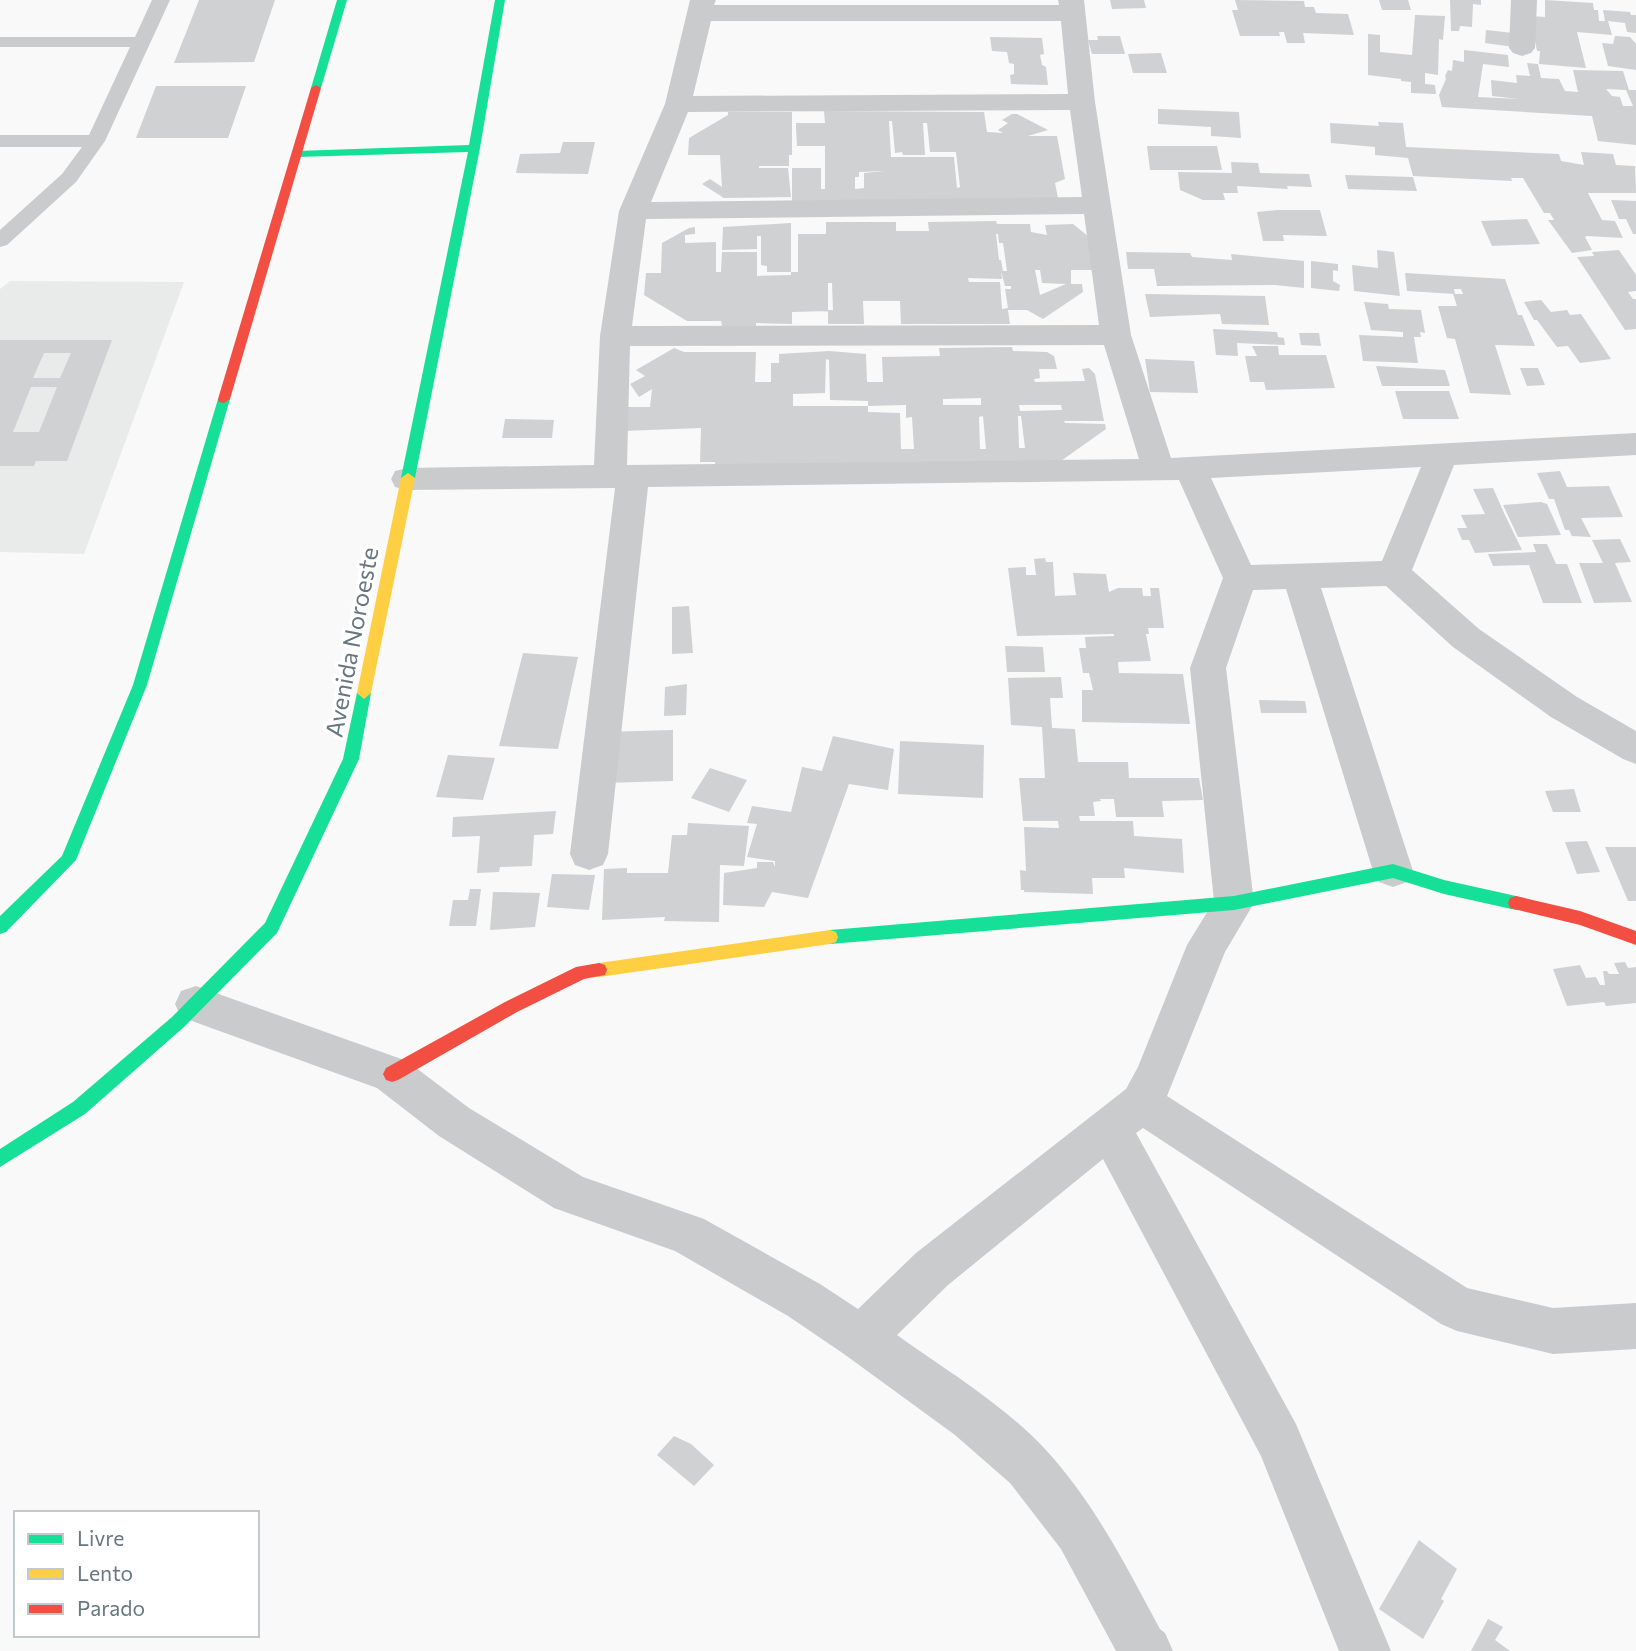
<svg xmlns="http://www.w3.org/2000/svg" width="1636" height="1651" font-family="Commissioner,sans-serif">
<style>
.built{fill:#e9eaea}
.building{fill:#cfd1d2;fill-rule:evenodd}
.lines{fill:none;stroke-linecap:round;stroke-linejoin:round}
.lane{fill:#cacbcc;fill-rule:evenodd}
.street{fill:#cacbcc;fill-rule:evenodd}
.fast{fill:#16e098;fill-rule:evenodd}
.slow{fill:#ffcf43;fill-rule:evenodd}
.jam{fill:#f24e42;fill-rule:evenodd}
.labels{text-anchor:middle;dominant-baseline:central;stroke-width:7;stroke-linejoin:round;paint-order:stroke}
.street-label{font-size:24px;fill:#667781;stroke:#fff}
</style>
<rect width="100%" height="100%" fill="#f9f9f9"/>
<path class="built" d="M10 281 184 282 84 554 0 552V289Z"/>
<g class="building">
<path d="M199 0H275L254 62 174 63Z"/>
<path d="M1110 0H1144L1146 8 1112 9Z"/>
<path d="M1235 0 1304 1 1305 7H1314L1316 13 1348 14 1354 35 1303 33 1305 43H1287L1284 32H1279L1280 36H1240L1232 10H1238Z"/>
<path d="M1379 0H1408L1411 10H1382Z"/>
<path d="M1450 0H1481V5L1473 4 1472 27 1460 26 1459 31H1451Z"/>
<path d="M1545 0 1593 3 1594 10H1598L1599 21H1605L1603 10 1630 12 1631 15H1636V33L1627 32 1625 23 1608 21 1612 35 1577 32 1586 68 1539 64 1540 51H1537L1530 16 1545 17Z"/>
<path d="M1415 15 1445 16 1443 40 1439 39 1438 75 1425 73V84L1435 85 1436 94 1411 93V82L1401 81V79L1368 75V34L1380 35V52L1412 55Z"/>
<path d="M1486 30 1513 33 1514 47 1485 43Z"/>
<path d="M1097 36H1120L1125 54H1092L1088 40H1098Z"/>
<path d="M1615 36 1630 37 1636 44V70L1608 66 1602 43 1613 44Z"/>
<path d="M990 37 1042 38 1044 54 1040 55 1042 65 1046 67 1048 85 1011 84 1010 75 1014 74V64L1009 63 1007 52 992 51Z"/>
<path d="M1464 50 1508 55 1509 67 1483 64 1478 97 1519 99 1492 96 1491 80 1517 83 1516 75 1530 76 1527 63 1538 64 1541 78 1559 79 1565 91 1578 92 1573 70 1623 71 1629 90H1636V145L1598 141 1592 116 1442 107 1439 95 1446 79 1445 76 1448 70 1452 71 1453 60 1464 62ZM1606 89 1626 90 1633 106H1623L1620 97 1612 96Z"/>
<path d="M1161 53 1167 73H1133L1128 54Z"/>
<path d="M156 86H246L228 138H136Z"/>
<path d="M1158 109 1239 112 1241 138 1211 136V127L1158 124Z"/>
<path d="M824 111 984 112 987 132 1003 133 998 130 1008 123 1002 120 1012 114H1017L1048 130 1028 136H1057L1065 179 1055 183 1058 198 792 201V168H821V189H825V146H797L796 128V123H825ZM889 121H892L895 153 902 152 903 155H925L923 123H927L930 152H956L960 187 957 188 954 157H891ZM884 171 864 173V188L855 189V177H859V172Z"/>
<path d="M728 112H792V155H789V166H759V168H788L791 197 724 198 702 184 710 179 722 187 720 155H688L689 138 728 115Z"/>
<path d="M1378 122 1403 123 1406 147 1559 154 1561 161 1584 165 1581 152 1613 154 1616 165 1635 166 1636 193H1588L1602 220 1615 221 1623 238 1587 236 1585 237 1592 250 1572 253 1548 220H1554L1550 213H1544L1523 178H1511L1512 181 1413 176 1408 158 1375 155V147L1331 143 1330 123 1379 126Z"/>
<path d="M563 142H595L588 174 516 173 520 154 560 153Z"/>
<path d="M1147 146H1217L1222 170H1150Z"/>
<path d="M1231 162 1258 163 1260 173 1309 174 1312 187 1287 186 1288 189 1237 186 1238 193H1223L1225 200H1203L1180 190 1178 172 1232 173Z"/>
<path d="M1345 175 1413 177 1417 191 1348 189Z"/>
<path d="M1611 200 1636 201V234H1633L1626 219H1619Z"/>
<path d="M1277 210H1320L1327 236 1283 235 1284 241H1263L1257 212Z"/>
<path d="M1527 219 1540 244 1492 246 1481 221Z"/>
<path d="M996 221 997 224H1030L1031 232 1047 235 1045 225 1073 224 1089 237 1095 270H1071V284H1082L1083 292 1043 319 1027 310H1008L1010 324H901L900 301H863L864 324H828V310H833L832 283H828V311L792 312V324L756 323V326H722L721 321H687L644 295 646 273H661L662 243 689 228 695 227V234L685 235V243L716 242V272H721L722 252H757V276L791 275V272H798V234H826V222H896V231H929L928 222ZM996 234H998L999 243H1003L1007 271H1003L1001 260H999ZM1035 270H1040L1042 283 1066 284 1040 295ZM1001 271 1005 286H1011V289H1005L1008 308 1002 309 1000 282H969L968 278 1002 279Z"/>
<path d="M791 223V272H767V266L761 265V236H757V249L722 250 723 227Z"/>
<path d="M1377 250 1394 252 1400 296 1354 291 1352 265 1378 268Z"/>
<path d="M1619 250 1636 275V291L1628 292 1633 299H1636V329L1625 330 1577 257 1594 256 1592 252Z"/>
<path d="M1126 252 1190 253 1192 257 1232 260 1231 254 1304 261V288L1275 285 1157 286 1154 269H1128Z"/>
<path d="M1311 261 1338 264V271L1333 270V281L1340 285 1339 291 1311 288Z"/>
<path d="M1405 273 1505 279 1518 315H1522L1535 346 1495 345 1511 395 1470 393 1455 339 1447 338 1438 306H1457L1453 294H1463L1461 289H1454L1455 294 1407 291Z"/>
<path d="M1145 294 1265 296 1269 325 1222 324 1220 314 1150 317Z"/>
<path d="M1541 300 1551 312 1567 310 1570 315 1581 314 1611 359 1580 363 1568 346 1557 347 1537 320H1534L1524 302Z"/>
<path d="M1364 302 1388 304 1389 309 1421 310 1425 333 1420 332 1421 337H1414L1418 363 1363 361 1359 335 1403 337V332L1371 330Z"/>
<path d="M1213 329 1277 332 1278 337 1284 338 1285 345 1237 343 1238 356 1216 355Z"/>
<path d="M1299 333H1319L1321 346 1301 345Z"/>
<path d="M0 340H112L67 461H36L34 466H0ZM44 353H71L60 378H33ZM31 387H57L39 432H13Z"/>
<path d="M1252 346H1278L1279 355H1326L1335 388 1266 390 1264 382H1250L1245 356H1257Z"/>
<path d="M1012 347 1013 351 1047 352 1054 356 1057 369H1039L1040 378 1034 379 1035 382 1085 381 1082 369 1089 368 1095 374 1104 421H1064L1065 423 1105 424 1106 429 1051 468 715 466V462H700L701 428 623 431 624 407H650L652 389 639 397 630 384 645 376 636 370 674 348 684 352H756L755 382H771V363H779V354L829 351 866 354 867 382H883L882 357 940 356 939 348ZM826 359 829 360 830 400 868 401V406H793V394L825 393ZM981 398V405H943V399ZM906 405V418L912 417 914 449H901L900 413 868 412V406ZM1019 405H1061L1062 410 1020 411ZM983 416 986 449H980L979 417ZM1018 416H1021L1025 448H1019Z"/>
<path d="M1145 359 1194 361 1198 393 1150 392Z"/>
<path d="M1376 366 1445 370 1450 386H1382Z"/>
<path d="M1520 368H1538L1545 385 1527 386Z"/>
<path d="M1395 391H1449L1459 419H1403Z"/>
<path d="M505 419 554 420 552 438H502Z"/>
<path d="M1560 471 1567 487 1609 486 1623 517 1581 518 1591 537 1572 536 1569 530H1565L1554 499H1549L1537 473Z"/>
<path d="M1493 488 1504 513 1522 550 1475 553 1469 540H1462L1457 528H1467L1461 515 1485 514 1473 489Z"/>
<path d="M1541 502 1547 504 1561 535 1518 537 1503 505Z"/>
<path d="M1620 539 1631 562 1615 563 1632 602 1594 603 1579 563H1603L1592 540Z"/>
<path d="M1533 544H1547L1556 564H1567L1582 603H1543L1529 565 1493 566 1488 554 1536 552Z"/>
<path d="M1045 558 1046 562H1053L1055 596 1076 595 1073 573 1106 574 1109 592 1118 588H1142L1143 596H1151L1150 588H1159L1164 628H1148L1149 634H1146L1151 661 1118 662 1119 673 1183 674 1190 724 1082 722V690H1093L1089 673H1083L1079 648H1086L1085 637 1114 636V634L1017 636 1008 568 1026 567V575H1036L1034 559Z"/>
<path d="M689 606 693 653 672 654V607Z"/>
<path d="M1005 646 1043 647 1045 672H1007Z"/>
<path d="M523 653 578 657 558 749 499 746Z"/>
<path d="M1061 677 1063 698H1050L1052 728 1075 729 1078 762H1128L1129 778H1199L1203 800 1162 801 1164 817H1116L1114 799H1100L1101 801 1093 802 1095 816H1079L1080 821H1133L1134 836 1182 839 1184 873 1124 868 1125 878H1092L1093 894 1024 892V890H1021L1020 870 1026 871 1024 827 1059 828 1058 821H1023L1019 778H1045L1042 727 1011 725 1008 678Z"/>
<path d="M687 684 686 715 664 716 665 687Z"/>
<path d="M1259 700 1305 701 1307 713H1261Z"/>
<path d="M673 730V781L603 783V732Z"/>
<path d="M833 736 894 749 888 790 849 784 808 898 772 892 764 907 723 905 724 873 757 868V862H773L775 867V861L747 857 757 824 747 823 752 806 791 812 802 767 822 771Z"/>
<path d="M900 741 984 745 983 798 898 794Z"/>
<path d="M448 755 495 758 483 800 436 797Z"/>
<path d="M710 768 747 780 729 812 691 798Z"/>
<path d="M1574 789 1581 812H1553L1545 791Z"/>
<path d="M556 811 553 834 534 835 532 866 500 867 499 872 477 873 480 836 452 837 453 817Z"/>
<path d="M688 823 749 826 744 866 720 865 719 922 664 921 665 917 602 920 604 869 627 868V873H668L672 835H687Z"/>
<path d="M1587 841 1600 872 1577 874 1565 842Z"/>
<path d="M1605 847H1636V901H1628Z"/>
<path d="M552 874 595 875 589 910 547 907Z"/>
<path d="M470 889H481L476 926H449L453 900H468Z"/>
<path d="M493 892 540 893 535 927 490 930Z"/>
<path d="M1625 962 1628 968 1636 967V1003L1606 1006 1604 1002 1567 1006 1553 969 1580 965 1586 978 1596 977 1600 985H1605L1603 971H1607L1609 974H1619L1614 963Z"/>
<path d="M674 1436 691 1444 714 1465 694 1486 657 1455Z"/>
<path d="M1419 1540 1457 1569 1441 1599 1444 1601 1423 1639 1379 1609Z"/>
<path d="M1488 1619 1503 1627 1495 1640 1510 1651H1471Z"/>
</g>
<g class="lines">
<path class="lane" d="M152 0H170L105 141 76 182 7 245 0 247V230L62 174 82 147H0V135H89L130 47H0V37H135Z"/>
<g class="street">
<path d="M690 0H716L714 5H1059L1058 0H1084L1095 102 1131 335 1171 458 1636 433V455L1454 465 1412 570 1479 629 1577 697 1636 731V764L1623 759 1551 717 1453 647 1386 586 1321 588 1413 871 1407 882 1393 887 1379 882 1373 871 1286 589 1253 590 1226 668 1254 903 1225 952 1167 1096 1467 1288 1553 1308 1636 1303V1349L1553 1354 1457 1331 1441 1324 1143 1128 1136 1133 1296 1424 1391 1651H1339L1261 1456 1103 1159 948 1285 897 1335C947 1371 1003 1404 1045 1449 1094 1502 1126 1566 1160 1629L1165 1633 1173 1651H1116L1061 1549 1010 1483 955 1435 844 1354 788 1316 675 1251 554 1208 439 1136 377 1088 181 1017 175 1004 181 991 196 986 407 1061 469 1108 583 1177 704 1219 820 1284 858 1309 916 1253 1126 1089 1138 1067 1187 945 1214 901 1190 668 1223 578 1179 480 648 487 608 854 603 865 589 870 575 865 570 854 615 488 407 490 395 487 391 479 395 471 407 468 594 465 600 336 619 211 665 104ZM711 21H1061L1068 94 693 96ZM1070 110 1082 197 651 202 688 112ZM1084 214 1099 325 632 326 646 219ZM1104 345 1139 459 627 465 630 346ZM1421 467 1382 561 1251 565 1211 478Z"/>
<path d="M1511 0H1537L1535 48 1531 53 1522 56 1513 53 1509 48Z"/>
</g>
<g class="fast">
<path d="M337 0H347L321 88 312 90 311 88Z"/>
<path d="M495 0H505L480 148 415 478 408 483 401 478 468 152 297 157 291 154 297 151 469 145Z"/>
<path d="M224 395 230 399 147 685 76 860 6 932 0 934V916L62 856 133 685 218 399Z"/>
<path d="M364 687 371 693 359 759 277 933 184 1027 85 1114 0 1167V1149L73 1102 172 1017 265 923 343 759 357 693Z"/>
<path d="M1393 864 1444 880 1516 896 1522 898 1524 903 1522 908 1516 910 1444 894 1393 878 1234 910 830 944 824 942 822 937 824 932 830 930 1234 896Z"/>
</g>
<g class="slow">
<path d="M408 473 415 478 371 693 364 699 357 693 401 478Z"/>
<path d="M830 930 836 932 838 937 836 942 830 944 599 977 593 975 591 970 593 965 599 963Z"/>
</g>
<g class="jam">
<path d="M316 85 321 88 230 399 224 403 219 402 218 399 311 88Z"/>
<path d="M1516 896 1580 911 1636 931V945L1580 925 1510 908 1508 903 1510 898Z"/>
<path d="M599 963 605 965 607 970 605 975 584 979 517 1012 398 1080 392 1082 386 1080 383 1074 386 1068 505 1002 576 967Z"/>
</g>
</g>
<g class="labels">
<g class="street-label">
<text transform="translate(351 642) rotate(-79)">Avenida Noroeste</text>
</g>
</g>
<rect x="14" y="1511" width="245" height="126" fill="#ffffff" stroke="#c2c9cd" stroke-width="2"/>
<rect x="28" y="1534" width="35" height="10" fill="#16e098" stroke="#c2c9cd" stroke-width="2"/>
<text x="77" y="1546" font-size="21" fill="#667781">Livre</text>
<rect x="28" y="1569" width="35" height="10" fill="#ffcf43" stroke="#c2c9cd" stroke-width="2"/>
<text x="77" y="1581" font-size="21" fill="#667781">Lento</text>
<rect x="28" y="1604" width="35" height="10" fill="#f24e42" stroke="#c2c9cd" stroke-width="2"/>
<text x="77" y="1616" font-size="21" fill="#667781">Parado</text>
</svg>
